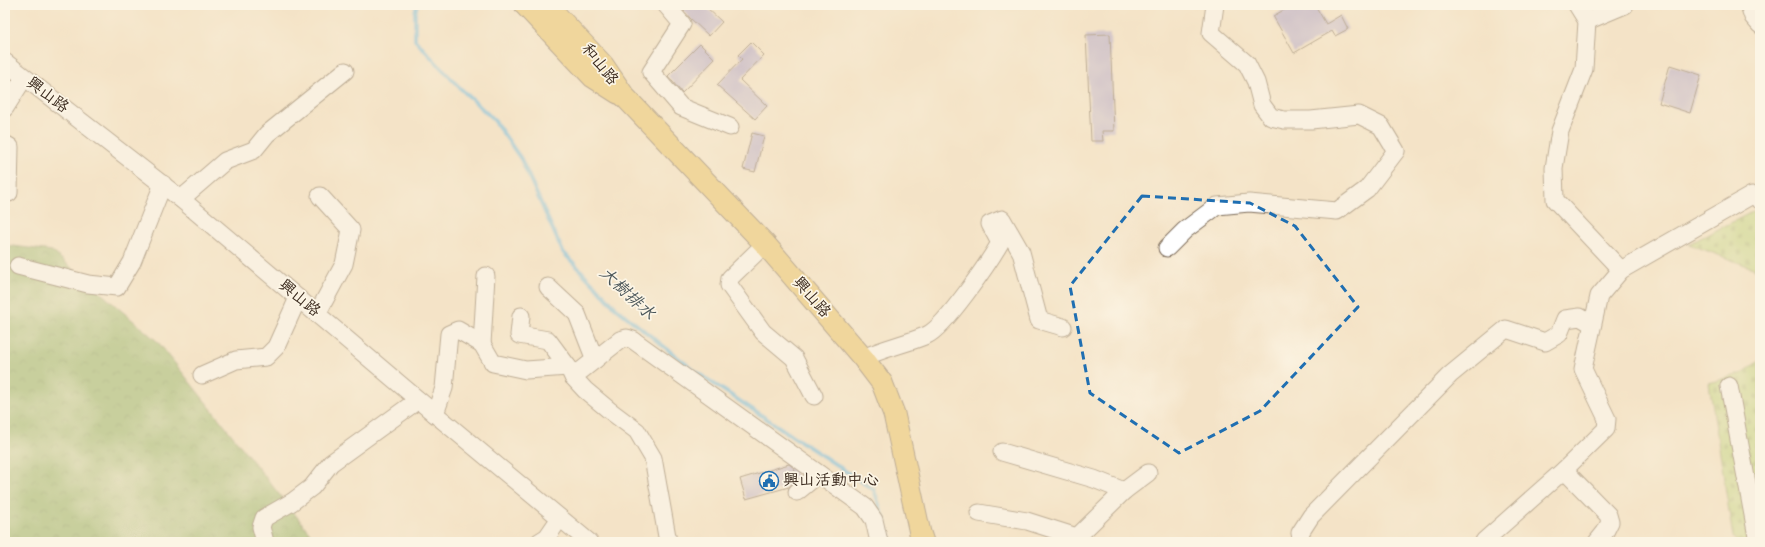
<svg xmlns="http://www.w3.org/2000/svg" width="1765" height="547" font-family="Dekko,'LXGW WenKai TC',sans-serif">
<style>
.forest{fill:url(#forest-crowns);stroke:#677044}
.cemetery{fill:url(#cemetery-stones);stroke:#7a804c}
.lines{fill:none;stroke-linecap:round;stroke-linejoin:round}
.stream{stroke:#69bae4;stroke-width:4}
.building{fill:#aca2cd}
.minor-casing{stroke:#7c6b59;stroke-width:19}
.major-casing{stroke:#7c6b59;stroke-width:23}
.minor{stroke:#fff;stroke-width:17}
.major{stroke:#ebc669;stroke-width:21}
.marked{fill:none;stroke:#1f6fb2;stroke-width:3;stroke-dasharray:8 5;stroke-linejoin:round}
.labels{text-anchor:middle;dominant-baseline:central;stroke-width:3.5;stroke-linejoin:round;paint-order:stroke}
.street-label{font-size:16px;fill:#3b2a1e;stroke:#fcf5e5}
.poi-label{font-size:16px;fill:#3b2a1e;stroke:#fcf5e5;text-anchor:start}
.water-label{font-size:17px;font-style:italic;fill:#495559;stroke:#fcf5e5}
</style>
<defs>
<pattern id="forest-crowns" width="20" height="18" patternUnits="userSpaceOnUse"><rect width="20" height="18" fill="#93b66b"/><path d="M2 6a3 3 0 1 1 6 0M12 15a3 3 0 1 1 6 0" fill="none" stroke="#799457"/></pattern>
<pattern id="cemetery-stones" width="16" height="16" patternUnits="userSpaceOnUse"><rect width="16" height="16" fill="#bad57b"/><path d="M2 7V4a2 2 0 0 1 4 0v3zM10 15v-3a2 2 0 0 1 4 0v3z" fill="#a1b76a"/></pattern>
</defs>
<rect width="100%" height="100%" fill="#fcf5e5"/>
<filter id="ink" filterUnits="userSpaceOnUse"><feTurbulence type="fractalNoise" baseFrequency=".025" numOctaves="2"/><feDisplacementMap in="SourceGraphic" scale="8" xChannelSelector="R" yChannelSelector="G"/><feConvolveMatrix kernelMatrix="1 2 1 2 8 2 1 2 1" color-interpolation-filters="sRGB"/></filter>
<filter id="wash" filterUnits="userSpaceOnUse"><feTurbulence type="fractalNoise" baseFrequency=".012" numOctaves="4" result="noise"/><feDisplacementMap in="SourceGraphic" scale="16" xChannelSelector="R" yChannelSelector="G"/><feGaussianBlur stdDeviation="0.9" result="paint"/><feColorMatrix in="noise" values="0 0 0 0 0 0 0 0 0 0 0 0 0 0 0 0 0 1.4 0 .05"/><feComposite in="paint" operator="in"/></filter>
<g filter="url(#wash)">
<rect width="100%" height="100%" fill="#f4e3c7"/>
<path class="forest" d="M5 245 52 251 158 342 317 542H5Z"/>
<g class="cemetery">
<path d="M1760 208V277L1753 268 1689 244Z"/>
<path d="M1760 360V542H1737L1733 537 1709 383 1743 373Z"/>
</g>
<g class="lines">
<path class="stream" d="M417 5 415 13V40L459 87 494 120 521 159 563 252 617 309 696 372 874 490 892 542"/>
</g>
<g id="blocks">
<g class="building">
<path d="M679 5H704L722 22 709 36 690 18Z"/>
<path d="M1293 5H1315L1326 24 1341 15 1348 29 1335 36 1332 31 1294 53 1273 16Z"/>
<path d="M1110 34 1114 131H1102L1103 141H1091L1086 35Z"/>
<path d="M751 42 764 55 740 80 767 106 755 119 717 85 742 59 738 55Z"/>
<path d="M700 44 715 59 682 93 668 76Z"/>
<path d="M1670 65 1701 75 1690 113 1659 103Z"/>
<path d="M752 133 764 136 755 172 743 169Z"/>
<path d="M789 464 794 468 797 479 789 487 746 499 740 479Z"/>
</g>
</g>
</g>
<g filter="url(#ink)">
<use href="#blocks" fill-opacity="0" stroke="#7c6b59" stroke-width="1"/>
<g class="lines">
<g class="minor-casing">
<g id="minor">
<path d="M666 5 682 24 651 72 681 107 730 127"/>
<path d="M1577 5 1587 21 1584 69 1560 131 1554 168 1555 200 1621 270"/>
<path d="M1749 5 1753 17 1760 25"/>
<path d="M1587 21 1625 5"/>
<path d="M5 62 181 199 435 414 589 542"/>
<path d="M5 108 24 78"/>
<path d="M5 144 10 147 9 193H5"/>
<path d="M181 199 225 161 254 150 267 134 345 71"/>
<path d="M765 244 730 278 729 285 763 332 794 358 814 396"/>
<path d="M1167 248 1185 230 1217 206 1249 203 1337 211 1367 189 1396 151 1381 126 1359 115 1311 120H1284L1271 117 1262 105 1256 82 1247 64 1211 33 1215 5"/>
<path d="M18 266 88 284 117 287 132 262 163 184"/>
<path d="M548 287 577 314 595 360"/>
<path d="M317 314 344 264 351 230 320 196"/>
<path d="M521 316 519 335 548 340 568 367 573 377 585 390 609 410 637 431 653 458 668 542"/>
<path d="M482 344 486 276"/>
<path d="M863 358C884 348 906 344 927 335 945 327 989 262 1000 243L990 224 1002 219 1021 252 1039 320 1063 327"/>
<path d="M202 375 236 360 266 357 276 347 298 298"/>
<path d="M573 377 620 340 627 338 633 340 865 507 874 520 879 542"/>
<path d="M1729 386 1758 542"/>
<path d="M435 414 444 388 449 334 458 330 482 344 493 363 526 370 568 367"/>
<path d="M1002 452 1094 479 1124 491"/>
<path d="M1564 470 1608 515 1610 522 1605 532 1597 542"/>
<path d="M797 492 819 474"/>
<path d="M979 513 1027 521 1077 537"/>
<path d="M1484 541 1564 470 1606 429 1607 419 1583 369 1599 296 1621 270 1752 195 1760 200"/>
<path d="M265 542 261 527 264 518 292 502 312 487 331 463 418 400"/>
<path d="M539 542 547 537 560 518"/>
<path d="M1074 542 1077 537 1124 491 1148 473"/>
<path d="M1302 542 1300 533 1311 516 1450 375 1506 329 1545 342 1559 334 1565 319 1580 317 1592 324"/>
</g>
</g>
<g class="major-casing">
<g id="major">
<path d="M525 5 593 77 618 93"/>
<path d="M547 5 603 65 624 96 765 244 863 358 882 383 894 414 920 533 923 542"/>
</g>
</g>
<use href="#minor" class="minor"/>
<use href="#major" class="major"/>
</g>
</g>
<path d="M0 0H1765V547H0ZM1142 196 1250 203 1295 226 1358 307 1260 411 1179 453 1090 393 1070 286Z" fill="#f4e3c7" fill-opacity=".55" fill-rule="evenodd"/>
<path class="marked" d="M1142 196 1250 203 1295 226 1358 307 1260 411 1179 453 1090 393 1070 286Z"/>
<defs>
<g id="civic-ring" transform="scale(1)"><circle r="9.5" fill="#fcf5e5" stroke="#1f6fb2" stroke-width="1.5"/><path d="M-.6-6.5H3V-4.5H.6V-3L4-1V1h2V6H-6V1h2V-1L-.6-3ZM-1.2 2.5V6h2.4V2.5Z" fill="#1f6fb2"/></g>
</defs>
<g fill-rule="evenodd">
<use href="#civic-ring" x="769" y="481"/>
</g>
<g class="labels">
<g class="street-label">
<text transform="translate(599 65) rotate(51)">和山路</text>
<text transform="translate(47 96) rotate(37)">興山路</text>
<text transform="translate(811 298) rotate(49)">興山路</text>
<text transform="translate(299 299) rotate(40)">興山路</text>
</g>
<g class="poi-label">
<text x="783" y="481">興山活動中心</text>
</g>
<g class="water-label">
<text transform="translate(626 295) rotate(43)">大樹排水</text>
</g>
</g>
<rect width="1765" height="547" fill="none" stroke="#fcf5e5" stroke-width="20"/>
</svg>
